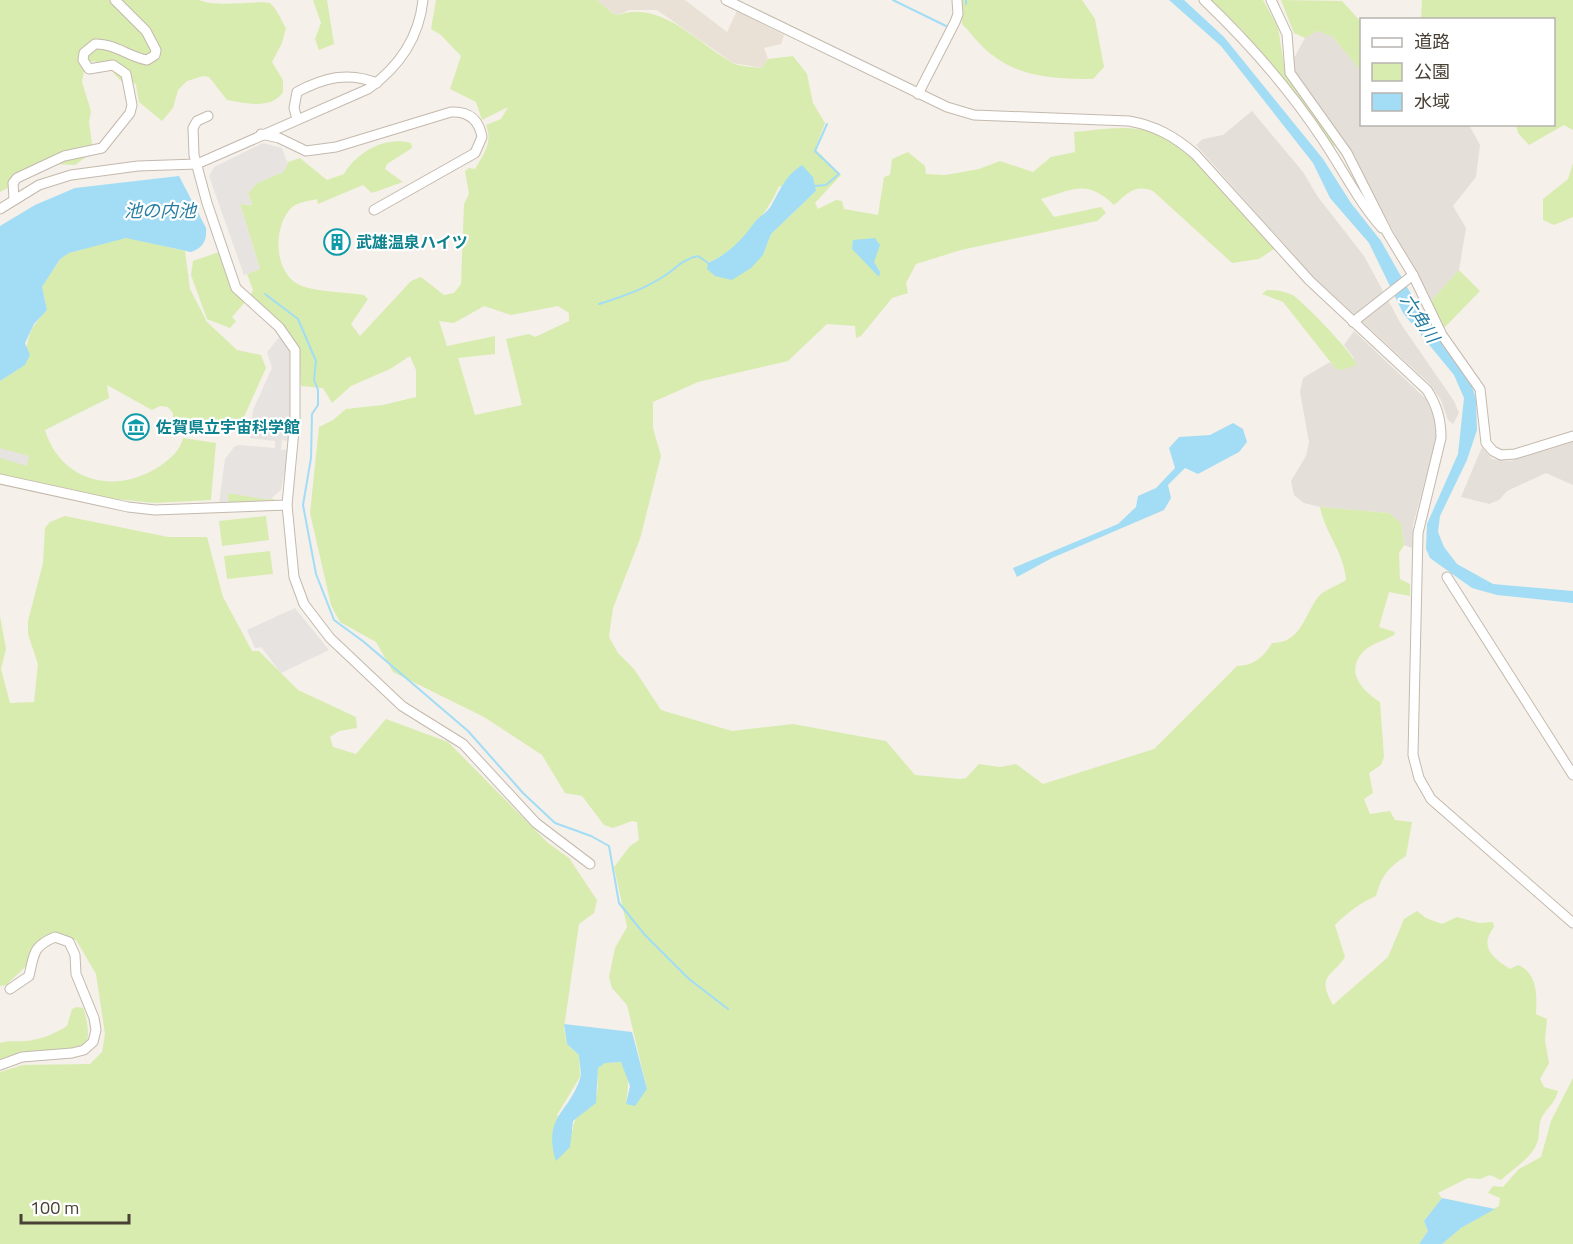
<svg xmlns="http://www.w3.org/2000/svg" width="1573" height="1244" font-family="'Titillium Web','Noto Sans JP',sans-serif">
<style>
.residential{fill:#e9e1d6}
.industrial{fill:#e5dfda}
.green{fill:#d8ecaf;fill-rule:evenodd}
.parking{fill:#e6e3e0}
.water{fill:#a2ddf5}
.lines{fill:none;stroke-linecap:round;stroke-linejoin:round}
.stream{stroke:#a2ddf5;stroke-width:2}
.minor-casing{stroke:#c4b9ad;stroke-width:11}
.minor{stroke:#fff;stroke-width:9}
.labels{text-anchor:middle;dominant-baseline:central;stroke-width:4.5;stroke-linejoin:round;paint-order:stroke}
.culture-label{font-size:16px;font-weight:bold;fill:#0d838f;stroke:#fff;text-anchor:start}
.water-label{font-size:18px;font-style:italic;fill:#257ea3;stroke:#fff}
</style>
<rect width="100%" height="100%" fill="#f5f0e9"/>
<path class="residential" d="M597 0H685L727 32 737 11 784 35 781 44 764 48 768 59 762 68 733 63 657 10H629L618 15 613 14Z"/>
<g class="industrial">
<path d="M1317 31 1332 36 1361 71 1362 124 1469 125 1480 145 1476 177 1453 206 1466 228 1459 270 1431 301 1344 140 1294 70 1293 60 1305 38Z"/>
<path d="M1252 111 1303 172 1318 197 1364 256 1401 324 1454 401 1459 413 1453 424 1448 420 1441 400 1429 383 1310 274 1196 145 1203 139 1223 135Z"/>
<path d="M1354 331 1426 399 1436 422 1437 436 1413 525 1412 548 1404 545 1401 523 1389 513 1320 507 1304 503 1294 495 1291 481 1306 456 1309 442 1300 392 1303 378 1330 362 1336 369 1354 358 1344 345Z"/>
<path d="M1573 441V485L1546 473 1507 491 1499 500 1489 504 1461 497 1482 447 1492 459 1510 461Z"/>
</g>
<g class="green">
<path d="M0 0H199C217 8 260 0 270 3 277 9 281 20 286 28L282 43 272 62 283 80V92C272 110 244 103 227 100L209 77 203 76 187 81 178 90 173 108 162 121 139 102 136 85 127 75 122 82C113 73 104 59 90 62L84 71 82 82 91 111 89 122 93 152 75 165 53 164 0 192Z"/>
<path d="M313 0H327L334 44 319 50 315 39 321 23Z"/>
<path d="M436 0H597L613 14 618 15C661 0 696 42 731 62 739 67 753 67 762 68L768 59 793 56 807 74 813 103 825 123 815 149 841 175 815 203 818 209 836 200 842 201 844 209 878 215 884 177 890 175 892 159 908 152 925 166 926 174 946 175 979 169 1000 161 1033 172 1051 157 1075 152 1074 132C1099 130 1131 123 1156 134 1197 151 1243 215 1274 249L1259 259 1232 263 1153 191C1135 184 1128 193 1114 205 1087 179 1074 189 1041 199L1054 217 1101 207 1106 213 1097 221 961 250 916 264 906 283 908 293 892 298 861 336 856 338 855 326 827 324 788 361 698 382 653 402V428L661 456 640 539 613 608 609 637 618 653 634 669 661 710 732 731 793 724 886 741 915 775 960 779 966 778 979 764 1000 767 1016 764 1043 784 1154 749 1237 666C1253 666 1264 657 1272 643 1303 644 1306 608 1321 594 1327 589 1339 585 1346 580 1344 552 1325 533 1320 507L1389 513 1401 523 1404 545 1399 553 1400 579 1410 584V596L1389 592 1379 627 1395 632 1394 635C1385 640 1371 644 1364 651 1344 672 1362 690 1380 702L1384 757 1381 765 1369 773 1373 793 1364 799 1370 814 1390 811 1395 820 1412 822 1406 856C1388 868 1382 875 1376 896 1361 902 1347 913 1335 925L1345 957C1332 977 1316 975 1333 1005L1388 957 1404 919 1417 911 1426 918 1442 924 1457 917 1479 923 1493 922 1494 927C1479 947 1492 957 1510 969L1518 965C1538 973 1537 997 1536 1014L1547 1019 1545 1040 1549 1063 1540 1079 1544 1087 1558 1091C1555 1104 1546 1108 1541 1119 1538 1126 1540 1136 1537 1143 1531 1159 1513 1168 1501 1180L1490 1175 1480 1179 1468 1178 1438 1193 1442 1198 1424 1221 1428 1231 1419 1244H0V1072L23 1065 90 1064 102 1052 105 1034 96 974 76 940 58 941 48 946 6 985 0 986V616L6 649 1 669 10 703 34 702 38 664 28 634V621L43 563 45 528 50 522 65 516 168 537H207L223 597 252 651H259L298 690 356 717 357 728 339 731 330 737 333 747 356 754 386 719 448 742 548 843 569 858 597 900 594 913 579 924 564 1028 567 1044 579 1055 580 1077 557 1115 573 1131C573 1109 591 1115 596 1097 599 1089 597 1077 598 1068L604 1063 621 1062C631 1076 628 1088 626 1104L647 1089 627 1005 612 988 609 977 615 948 627 927 614 867 630 846 639 840 637 822 632 821 613 828 604 825 582 796 565 793 542 755 484 717 393 672 376 642 340 622 331 605 310 513 319 427 333 420 346 409 383 405 416 397V370L410 356 390 369 351 386 332 403 323 388 301 386C300 335 286 329 250 296L253 290 247 274 260 269 240 204 252 205 248 193 257 183 283 172 288 162 300 158 327 180 344 174C357 152 385 136 411 143L412 148 387 164 385 169 403 182 372 193 363 185 318 204 317 199C309 201 298 202 291 208 274 226 273 268 296 283 309 292 347 292 364 295L368 299 351 324 360 336 411 281 421 277 444 295 454 293 461 284 464 204 469 194 465 171 469 168 475 169C484 153 493 143 486 125L501 119 508 107 482 120 476 102 450 89 461 56 441 35 431 29ZM779 186 816 191 771 234 763 255 708 263C738 250 767 215 779 186ZM484 306 511 315 558 306 569 313V321L535 337 529 334 506 339 522 405 475 415 458 358 495 354V336L447 346 439 321 454 323Z"/>
<path d="M962 0H1082L1095 19 1104 67 1093 79C1058 79 1020 78 991 54 980 46 971 33 962 24Z"/>
<path d="M1211 0H1263L1278 27 1285 71 1335 142 1334 150 1243 31Z"/>
<path d="M1281 0 1342 1 1361 22V71L1332 36 1317 31 1305 38 1294 33Z"/>
<path d="M1422 0H1573V130L1564 125 1529 145 1518 133 1516 125 1554 124V20L1421 19Z"/>
<path d="M1573 163V217L1554 225 1543 220V199L1568 179Z"/>
<path d="M126 237 185 251 190 289 207 322 237 350 261 355 266 368 238 430 173 421V413L168 407 160 406 152 410 107 385 109 398 45 430C61 483 117 495 160 466 171 458 180 451 183 438L216 443 211 500 154 503 60 493 0 476V381L24 365C28 338 27 331 47 310L42 287 60 259 69 253Z"/>
<path d="M219 252 230 285 245 302 232 317 236 321 230 328 207 319 191 275 193 261Z"/>
<path d="M1459 270 1480 291 1444 328 1431 301Z"/>
<path d="M1267 290C1276 290 1286 291 1294 296 1307 306 1351 351 1357 365L1341 370 1336 369 1283 302 1262 294Z"/>
<path d="M227 493 274 499V502L229 504Z"/>
<path d="M266 516 269 540 222 546 219 521Z"/>
<path d="M270 551 273 574 227 579 224 556Z"/>
<path d="M77 1007 83 1008C87 1017 90 1036 86 1045L0 1062V1043C9 1040 16 1042 25 1041 40 1040 54 1034 67 1026L72 1009Z"/>
<path d="M1573 1078V1244H1442L1461 1228 1499 1206 1500 1198 1488 1193 1493 1186 1503 1187 1519 1169 1541 1157 1551 1121Z"/>
</g>
<g class="parking">
<path d="M263 143 282 148 288 164 283 172 257 183 248 193 252 205 240 204 260 269 244 275 209 176 214 167Z"/>
<path d="M282 334 292 354 289 441 282 440 281 450 289 449 281 490 269 500 227 493 229 504H219L225 459 234 447 238 445 275 448V441L250 438 253 410 272 368 267 352Z"/>
<path d="M0 448 29 456 27 466 0 458Z"/>
<path d="M295 608 329 650 281 673 261 647 255 648 247 630Z"/>
</g>
<g class="water">
<path d="M1169 0H1184L1224 37 1323 159 1351 203 1381 241 1415 301 1471 383 1476 399 1477 430 1467 460 1440 516 1438 532 1444 547 1457 564 1493 584 1573 591V603L1497 595 1472 588 1430 558 1426 549 1427 524 1458 454 1464 398 1454 375 1403 313 1369 243 1330 198 1313 163 1221 46Z"/>
<path d="M802 165 813 177 816 191 771 234 763 255 751 268 732 280 715 276 707 269 708 263C727 255 743 239 754 223 758 217 767 213 771 206 781 189 784 177 802 165Z"/>
<path d="M179 176 206 228C207 241 203 248 191 252L126 238 69 253 60 259 42 287 47 310 34 324 25 343 30 355 25 365 0 381V226L35 205 75 188Z"/>
<path d="M875 238 880 245 874 262 880 272 879 277 852 249 853 240Z"/>
<path d="M1233 423 1243 429 1247 442 1239 452 1198 474 1185 468 1168 485 1171 498 1164 510 1052 558 1017 577 1013 568 1118 524 1136 507 1138 496 1156 488 1175 468 1169 448 1179 437 1210 435Z"/>
<path d="M564 1024 632 1032 647 1089 635 1106 626 1104 630 1086 621 1062 605 1063 598 1068 596 1103 573 1121 570 1147 556 1161C543 1116 568 1114 580 1079 582 1072 579 1062 579 1055L567 1044Z"/>
<path d="M1442 1198 1495 1209 1461 1228 1442 1244H1419L1428 1231 1424 1221Z"/>
</g>
<g class="lines">
<g class="stream">
<path d="M893 0 946 26"/>
<path d="M966 0V4"/>
<path d="M815 186 826 185 839 174 815 151 827 124"/>
<path d="M265 294 298 319 316 361 314 380 318 390V405L312 414 311 458 303 505 316 574 334 620 364 642 468 731 523 793 555 823 591 836 609 846 619 903 645 935 689 979 728 1009"/>
<path d="M599 304C621 297 642 290 661 278 675 270 682 259 698 256L708 263"/>
</g>
<g class="minor-casing">
<g id="minor">
<path d="M726 0 947 107 974 115 1129 121C1156 126 1174 136 1195 154L1310 281 1427 390C1437 406 1441 419 1441 438L1418 533 1413 755 1419 778 1431 799 1573 923"/>
<path d="M1204 0C1248 42 1290 90 1323 140 1343 170 1358 201 1382 228"/>
<path d="M1271 0 1287 34 1290 73 1347 153 1388 234 1413 275 1442 335 1480 389 1486 443 1493 451 1501 455 1515 454 1573 436"/>
<path d="M918 94 955 22 958 14 957 0"/>
<path d="M297 119 294 108 297 92C323 78 348 71 377 83"/>
<path d="M261 134 279 138 306 151 336 147 451 112C469 111 479 120 482 137L475 153 374 210"/>
<path d="M14 199 13 183 17 178 64 156 102 148 130 113 132 105 126 74 113 65 89 69 83 60 84 53 95 44C114 43 129 57 147 60L155 55 156 50 146 31 115 0"/>
<path d="M0 209 39 185 71 175 138 166 197 164 368 89C399 67 419 38 423 0"/>
<path d="M1353 322 1413 275"/>
<path d="M0 479 128 507 155 510 287 505 295 419V350L279 327 236 288 207 203 194 155 193 128 197 121 208 116"/>
<path d="M287 505 294 577 304 604 330 638 402 706 463 744 536 823 590 864"/>
<path d="M1447 577 1573 775"/>
<path d="M0 1065 22 1057 72 1053 84 1050 93 1042 96 1030 94 1018 76 974 75 955 69 942 55 937C33 946 34 954 29 976L10 989"/>
</g>
</g>
<use href="#minor" class="minor"/>
</g>
<defs>
<g id="building-ring" transform="scale(1.35)"><circle r="9.5" fill="#fff" stroke="#0f9aa8" stroke-width="1.5"/><path d="M-4-6H4V6H1V3H-1V6H-4ZM-2.5-4.3h1.7v1.8h-1.7ZM.8-4.3h1.7v1.8H.8ZM-2.5-1h1.7V.8h-1.7ZM.8-1h1.7V.8H.8Z" fill="#0f9aa8"/></g>
<g id="museum-ring" transform="scale(1.35)"><circle r="9.5" fill="#fff" stroke="#0f9aa8" stroke-width="1.5"/><path d="M0-6L6-3V-2H-6V-3ZM-5-1h2V3h-2ZM-1-1h2V3h-2ZM3-1h2V3H3ZM-6 4H6V6H-6Z" fill="#0f9aa8"/></g>
</defs>
<g fill-rule="evenodd">
<use href="#building-ring" x="337" y="242"/>
<use href="#museum-ring" x="136" y="427"/>
</g>
<g class="labels">
<g class="culture-label">
<text x="356" y="242">武雄温泉ハイツ</text>
<text x="156" y="427">佐賀県立宇宙科学館</text>
</g>
<g class="water-label">
<text x="160" y="210">池の内池</text>
<text transform="translate(1420 318) rotate(57)">六角川</text>
</g>
</g>
<rect x="1360" y="18" width="195" height="108" fill="#ffffff" stroke="#b6b3af" stroke-width="1.5"/>
<rect x="1372" y="38" width="30" height="9" fill="#ffffff" stroke="#b6b3af" stroke-width="1.5"/>
<text x="1414" y="48" font-size="18" fill="#494036">道路</text>
<rect x="1372" y="63" width="30" height="18" fill="#d8ecaf" stroke="#b6b3af" stroke-width="1.5"/>
<text x="1414" y="78" font-size="18" fill="#494036">公園</text>
<rect x="1372" y="93" width="30" height="18" fill="#a2ddf5" stroke="#b6b3af" stroke-width="1.5"/>
<text x="1414" y="108" font-size="18" fill="#494036">水域</text>
<path d="M21 1214v9h108v-9" fill="none" stroke="#494036" stroke-width="3"/>
<text x="30" y="1214" font-size="18" fill="#494036" stroke="#ffffff" stroke-width="4.5" paint-order="stroke">100 m</text>
</svg>
